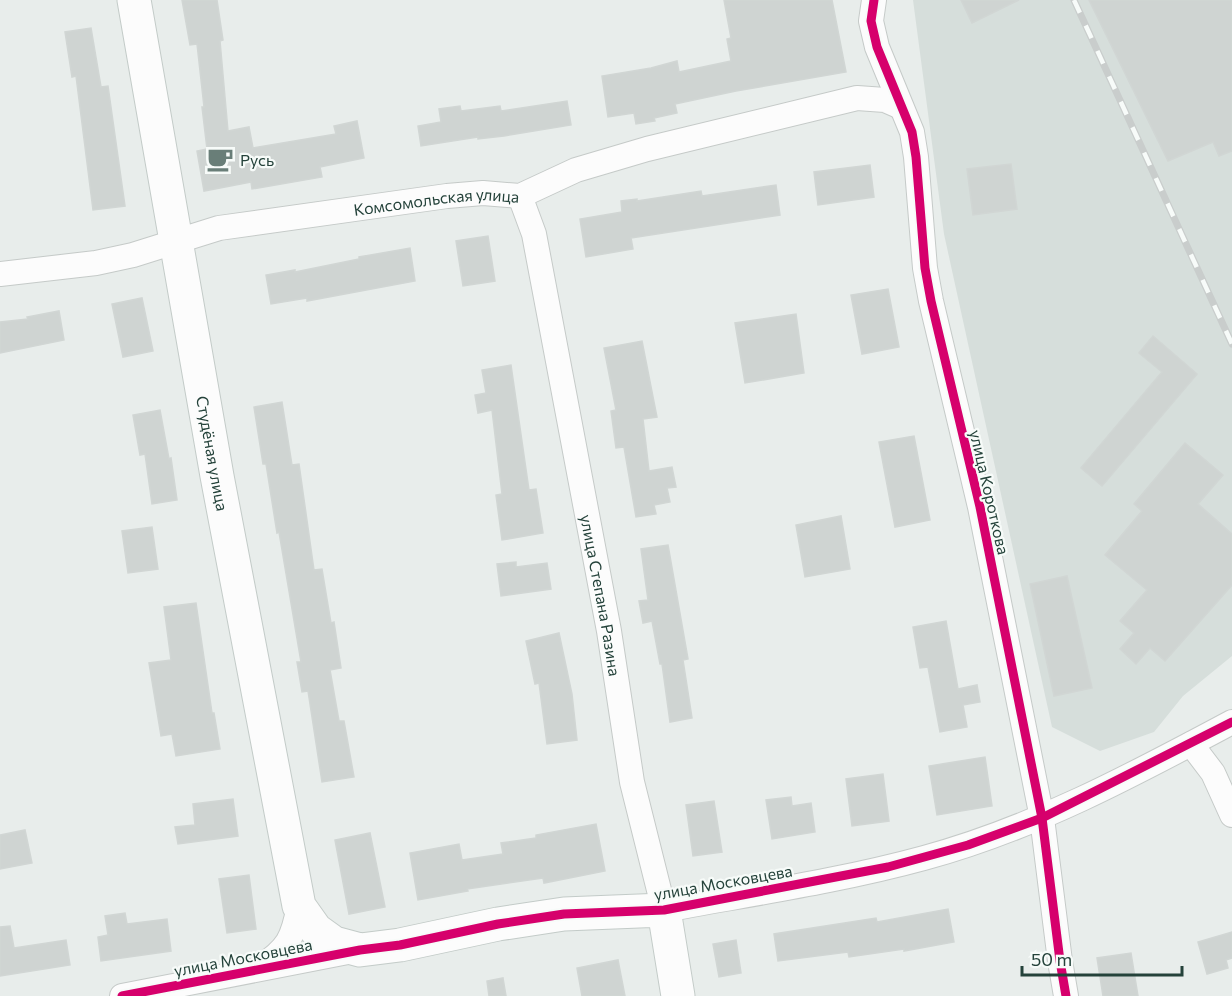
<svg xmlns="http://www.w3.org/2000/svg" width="1232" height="996" font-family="Commissioner,sans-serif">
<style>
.built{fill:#d6dedb}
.building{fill:#cfd4d2;stroke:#d1d6d4;stroke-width:1.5}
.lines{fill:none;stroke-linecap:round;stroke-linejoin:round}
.street-casing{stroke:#c5cac8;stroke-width:26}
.secondary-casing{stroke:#c3cbc8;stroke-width:35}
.street{stroke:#fcfcfc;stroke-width:24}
.secondary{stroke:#fcfcfc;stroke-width:33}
.rail-casing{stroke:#c9cdcc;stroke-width:7}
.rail{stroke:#f7fbf9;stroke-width:4.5;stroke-dasharray:14;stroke-linecap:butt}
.cycleway-casing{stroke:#f7fbf9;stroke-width:13}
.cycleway{stroke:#d6006c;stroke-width:9}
.labels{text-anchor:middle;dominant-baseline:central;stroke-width:4.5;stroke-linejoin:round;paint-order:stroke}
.poi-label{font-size:16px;fill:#24423a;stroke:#f7fbf9;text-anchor:start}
.street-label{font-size:16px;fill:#24423a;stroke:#f7fbf9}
</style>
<rect width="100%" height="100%" fill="#e8edeb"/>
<path class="built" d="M913 0H1232V656L1183 696 1154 732 1100 751 1052 727 944 234Z"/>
<g class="building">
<path d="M182 0H217L223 40 220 41 228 131 249 127 253 148 336 134 334 126 357 121 364 158 320 167 322 177 252 189 251 182 204 191 197 151 207 149 202 107H204L197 44 190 45Z"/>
<path d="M724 0H832L846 72 736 91 675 104 677 113 654 118 655 121 636 124 634 113 608 117 602 76 651 68 677 61 679 72 731 61 727 39 731 38Z"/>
<path d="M961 0H1019L972 23Z"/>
<path d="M1089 0H1232V151L1219 156 1213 142 1168 161Z"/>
<path d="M91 28 101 87 108 86 125 206 93 210 76 76 72 77 65 32Z"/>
<path d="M567 101 571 125 504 136 478 139V137L421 146 418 126 441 122 439 109 460 106 461 111 500 106 501 111Z"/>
<path d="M1011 164 1017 209 973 215 967 169Z"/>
<path d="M870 165 874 197 818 205 814 172Z"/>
<path d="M776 185 780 215 631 238 633 249 586 257 580 219 622 212 621 201 637 199V201L701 191 702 196Z"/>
<path d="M488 236 495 281 463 286 456 241Z"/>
<path d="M410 248 415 281 307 301V298L271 304 266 275 295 270V272L359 259V257Z"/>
<path d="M888 289 899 347 862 354 851 295Z"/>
<path d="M142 298 153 351 123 357 112 304Z"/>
<path d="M59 311 64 340 0 353V322L28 319 27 317Z"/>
<path d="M796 314 804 373 745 383 735 323Z"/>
<path d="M1153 336 1197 374 1102 486 1081 468 1162 372 1139 353Z"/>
<path d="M642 341 657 417 643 419 649 471 672 467 676 487 667 488 670 502 654 505 656 514 636 517 624 447 616 448 611 411 616 410 604 348Z"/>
<path d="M511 365 529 490 536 489 543 533 502 540 496 495 502 494 492 410 478 413 475 395 486 393 482 370Z"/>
<path d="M282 402 292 465 299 464 314 570 322 569 331 623 334 622 341 668 330 670 339 721H344L354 777 322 782 308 691 302 692 297 662H301L279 532 277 533 266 464H263L254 407Z"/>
<path d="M160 410 169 459 171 458 177 500 152 504 145 454 140 455 133 415Z"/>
<path d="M914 436 930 520 895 527 879 442Z"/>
<path d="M1185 443 1223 475 1198 504 1232 534V585L1165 661 1150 648 1136 664 1120 649 1134 633 1120 621 1147 590 1105 555 1142 511 1134 504Z"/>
<path d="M841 516 850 569 805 577 796 525Z"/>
<path d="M152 527 158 569 128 573 122 531Z"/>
<path d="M668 545 688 659 683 660 692 718 670 722 662 664H660L652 621 643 623 639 601 648 600 641 549Z"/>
<path d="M516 562V567L547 563 551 589 501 596 497 564Z"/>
<path d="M1067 576 1092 688 1054 696 1030 584Z"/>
<path d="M196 603 212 713H214L220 749 176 756 172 734 161 736 149 663 171 660 164 607Z"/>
<path d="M946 621 958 689 977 685 980 702 963 705 967 727 940 732 928 667 920 668 913 627Z"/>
<path d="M559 633 572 694 577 740 547 744 539 683 535 684 526 641Z"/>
<path d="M985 757 992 806 937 815 929 766Z"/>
<path d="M883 774 889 821 852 826 846 779Z"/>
<path d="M791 797 792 806 811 803 815 832 772 839 766 800Z"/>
<path d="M233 799 238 836 178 844 175 827 195 825 193 804Z"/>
<path d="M714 801 722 852 693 856 686 805Z"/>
<path d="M596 824 605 871 544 883 543 878 467 889 468 891 418 900 410 853 459 844 462 860 503 854 501 843 536 838V835Z"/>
<path d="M25 830 32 863 0 869V835Z"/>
<path d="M370 833 385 907 349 914 335 840Z"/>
<path d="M249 875 256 929 227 933 219 879Z"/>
<path d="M948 909 954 942 904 951V949L849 957 848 952 778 961 774 934 876 918 877 922Z"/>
<path d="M125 913 127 924 167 919 171 951 101 961 98 937 108 935 105 916Z"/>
<path d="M10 926 14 948 66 940 70 965 0 976V927Z"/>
<path d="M1232 932V958L1226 960 1228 968 1207 974 1198 942Z"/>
<path d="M736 940 741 973 719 977 713 944Z"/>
<path d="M1131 953 1138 996H1103L1097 958Z"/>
<path d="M618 960 625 996H582L577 968Z"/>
<path d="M503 978 506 996H489L487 981Z"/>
</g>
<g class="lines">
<g class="street-casing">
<g id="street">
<path d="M874 0 871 21 877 47 912 132 916 157 925 268 931 301 980 507 1042 818 1060 961 1066 996"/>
<path id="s1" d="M520 196 534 234 609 631 632 782 664 910C750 894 840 881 924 858 1032 829 1133 775 1232 722"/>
<path id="s2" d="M0 274 96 263 133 255 219 228 447 196 483 193 520 196 576 170 647 149 857 98 885 100 901 107"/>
<path d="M1191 744 1213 773 1232 815"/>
<path d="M260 967C288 949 293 938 299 906"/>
<path d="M122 996 358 950"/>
</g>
</g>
<g class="secondary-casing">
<g id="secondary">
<path id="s3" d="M134 0 217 476 299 906 316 930 334 943 360 950 400 945 498 924 564 914 664 910 678 996"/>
</g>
</g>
<use href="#street" class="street"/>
<use href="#secondary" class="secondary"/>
<g class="rail-casing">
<path id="rail" d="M1074 0 1232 344"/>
</g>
<use href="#rail" class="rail"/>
<g class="cycleway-casing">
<g id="cycleway">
<path d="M874 0 871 21 877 47 912 132 916 157 925 268 931 301 980 507 1042 818 1060 961 1066 996"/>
<path d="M122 996 360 950 400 945 498 924 564 914 664 910 888 867 968 845 1042 818 1232 722"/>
</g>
</g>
<use href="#cycleway" class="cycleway"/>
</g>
<defs>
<g id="cafe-bare" transform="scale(2.07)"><path d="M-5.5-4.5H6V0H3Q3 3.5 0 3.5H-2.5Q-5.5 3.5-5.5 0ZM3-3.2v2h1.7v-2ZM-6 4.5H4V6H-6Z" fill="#697e78" stroke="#f7fbf9" stroke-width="2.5" paint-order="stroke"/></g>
</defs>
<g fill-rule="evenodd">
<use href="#cafe-bare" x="220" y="159"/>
</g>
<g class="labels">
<g class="poi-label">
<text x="240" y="159">Русь</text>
</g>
<g class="street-label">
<text stroke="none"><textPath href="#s2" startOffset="444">Комсомольская улица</textPath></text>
<text stroke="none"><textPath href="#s3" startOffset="460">Студёная улица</textPath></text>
<text transform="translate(990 492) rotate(77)">улица Короткова</text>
<text stroke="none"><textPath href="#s1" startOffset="408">улица Степана Разина</textPath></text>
<text transform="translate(723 882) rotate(-10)">улица Московцева</text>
<text transform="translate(243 957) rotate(-11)">улица Московцева</text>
</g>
</g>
<path d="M1022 966v9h160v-9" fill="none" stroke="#24423a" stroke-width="3"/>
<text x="1031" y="966" font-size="18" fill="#24423a" stroke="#f7fbf9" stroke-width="4.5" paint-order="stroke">50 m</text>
</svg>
